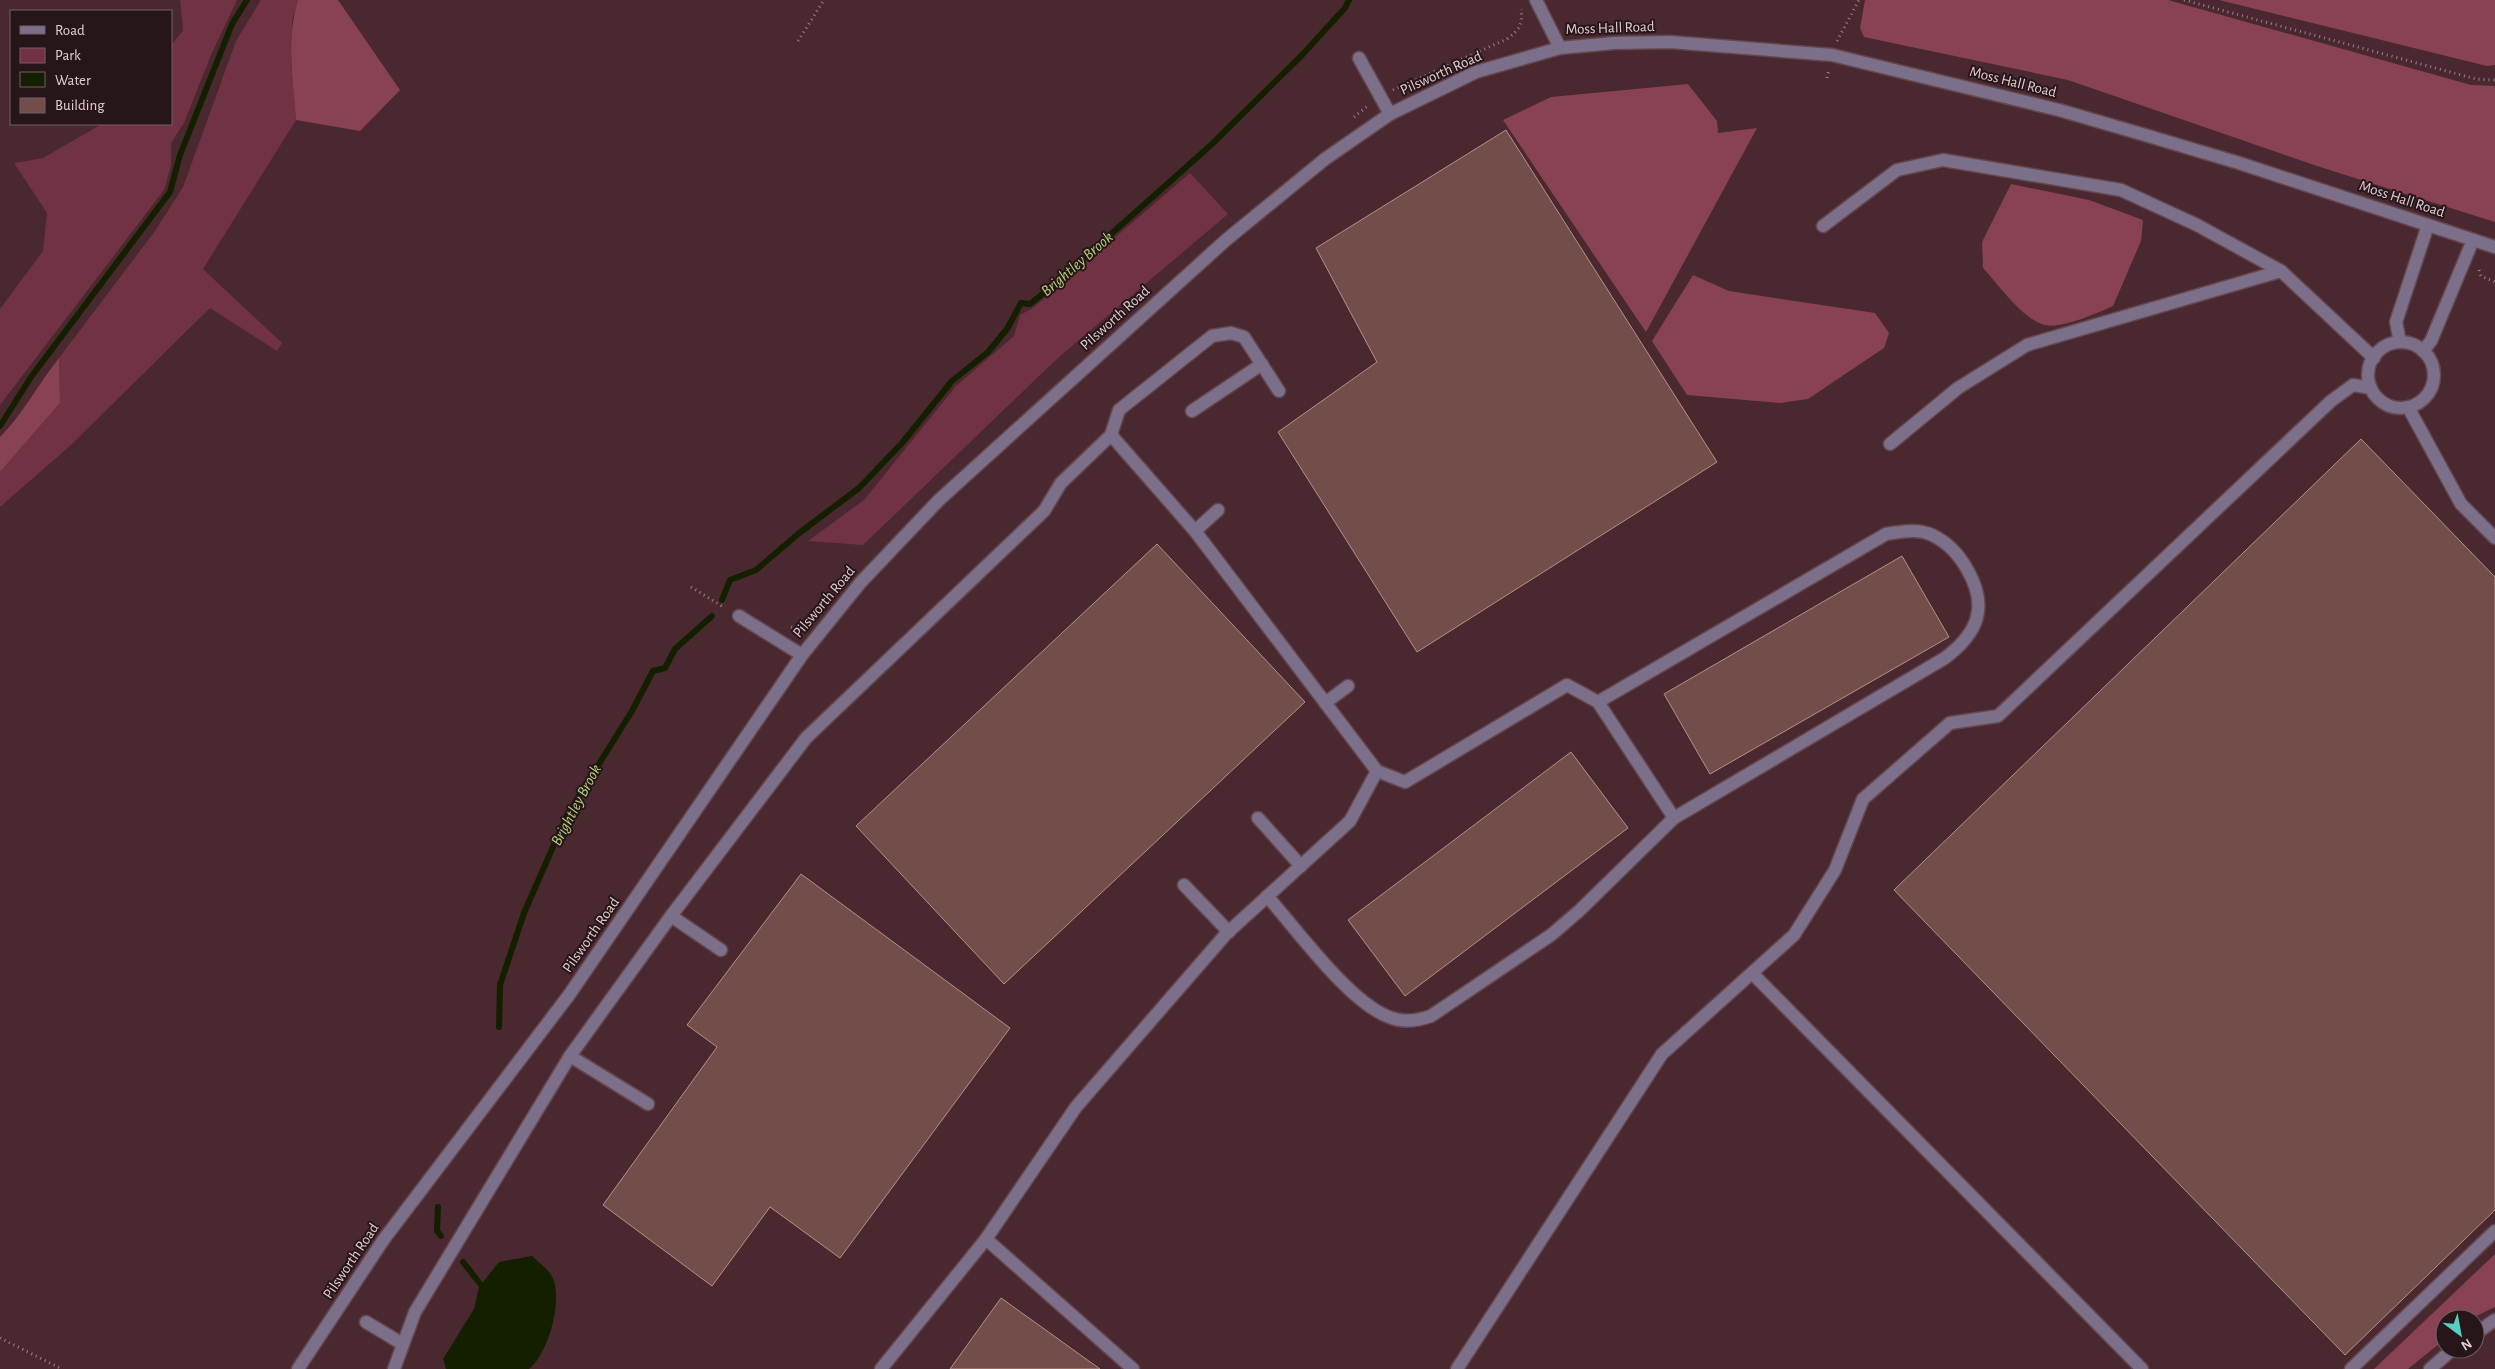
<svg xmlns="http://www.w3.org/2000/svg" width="2495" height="1369" font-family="'Alegreya Sans',sans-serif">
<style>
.green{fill:#713243}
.forest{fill:#884254}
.water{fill:#141f00}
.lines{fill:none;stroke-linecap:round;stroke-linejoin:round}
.stream{stroke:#141f00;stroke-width:6}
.building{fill:#734d49;stroke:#b88e89}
.minor-casing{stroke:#66464d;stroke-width:15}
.path{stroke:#9c8086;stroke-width:3;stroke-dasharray:1 4;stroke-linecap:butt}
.minor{stroke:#7b6f8a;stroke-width:12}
.labels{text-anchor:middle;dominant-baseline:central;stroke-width:4;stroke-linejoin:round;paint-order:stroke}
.street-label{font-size:15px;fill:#e3ccd0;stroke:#26161a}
.water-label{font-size:16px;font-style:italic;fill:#b3d577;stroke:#26161a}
</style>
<rect width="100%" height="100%" fill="#4a2830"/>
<g class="green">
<path d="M180 0H237L211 55 184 123 171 143V166L164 190 0 405V309L43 251 47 213 14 163 43 158 102 124H171V45L183 31Z"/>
<path d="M261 0H298L292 21 291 62 296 120 203 269 282 343 277 351 210 308 71 445 0 507V472L60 403 59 358 155 231 183 187 236 41Z"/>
<path d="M1190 173 1228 214 1059 357 863 545 808 541 864 500 956 386 1014 336 1020 315 1033 308Z"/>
</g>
<g class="forest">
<path d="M298 0H338L400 90 360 131 296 120C293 80 286 39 298 0Z"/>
<path d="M1865 0H2168L2471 85 2495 86V222L2320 167 2068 80 1864 37 1860 28Z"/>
<path d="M2219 0H2495V65L2487 66Z"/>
<path d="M1688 84 1717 121 1718 133 1757 128 1646 332 1503 120 1551 97Z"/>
<path d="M2011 184 2089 200 2143 220 2141 241 2113 306C2097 313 2062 329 2045 325 2023 320 1998 284 1983 268L1982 242Z"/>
<path d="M1693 275 1729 291 1875 313 1889 333 1884 348 1808 399 1780 403 1687 395 1652 341Z"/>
<path d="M59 358 60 403 0 472V437C22 415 39 383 59 358Z"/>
<path d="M2495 1254V1307L2470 1319H2445V1339L2408 1369H2374Z"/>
</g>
<path class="water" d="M532 1256C538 1262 547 1268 551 1275 565 1296 548 1355 529 1369H446L443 1359 474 1309 479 1287 499 1262Z"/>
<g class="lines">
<g class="stream">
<path d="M0 426 31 377 170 192 180 155 232 24 247 0"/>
<path d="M722 600 730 580 756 570 798 534 859 488 902 443 952 381 988 352 1007 329 1021 303 1030 304 1056 283 1211 145 1302 55 1345 8 1349 0"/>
<path d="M499 1027 500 985 524 913 567 815 632 711 653 671 665 668 675 649 712 616"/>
<path d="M438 1207 437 1231 441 1236"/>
<path d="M463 1262 481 1285"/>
</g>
</g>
<g class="building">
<path d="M1506 130 1717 462 1417 652 1278 432 1377 362 1316 248Z"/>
<path d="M2361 439 2495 577V1210L2345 1355 1894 890Z"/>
<path d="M1157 544 1305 702 1004 984 856 826Z"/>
<path d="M1902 556 1949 637 1710 774 1664 694Z"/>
<path d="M1571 752 1628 828 1405 996 1348 920Z"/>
<path d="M801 874 1010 1028 840 1258 770 1207 712 1286 603 1205 717 1047 687 1025Z"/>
<path d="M1001 1298 1100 1369H950Z"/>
</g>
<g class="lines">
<g class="minor-casing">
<g id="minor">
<path d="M1536 0 1560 48"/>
<path d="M1359 58 1390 114"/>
<path d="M1823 226 1897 170 1943 160 2121 190 2197 225 2281 271 2374 358"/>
<path d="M2400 342 2396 322 2428 225"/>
<circle cx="2401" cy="375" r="33"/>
<path d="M2423 351 2431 341 2473 240"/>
<path d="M2408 407 2461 504 2495 538"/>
<path d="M1192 411 1262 364"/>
<path d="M1111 435 1119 410 1212 336 1231 333 1244 337 1279 391"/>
<path d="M1890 444 1958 388 2027 345 2281 271"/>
<path d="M1195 531 1218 510"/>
<path d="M739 616 802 655"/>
<path d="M1325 703 1348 686"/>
<path d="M1258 818 1301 866"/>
<path d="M1184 885 1229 932"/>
<path d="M1267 896C1297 930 1349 1002 1389 1017 1403 1023 1417 1021 1431 1016L1551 935 1579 911 1674 818 1945 658C1978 633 1989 607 1967 569 1959 555 1947 542 1932 535 1917 528 1901 532 1886 534L1598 702"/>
<path d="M671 916 721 950"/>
<path d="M1752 973 2142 1369"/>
<path d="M570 1056 648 1104"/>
<path d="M986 1239 1133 1369"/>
<path d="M366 1322 401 1343"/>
<path d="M2475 1334 2495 1320"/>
<path d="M298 1369 384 1239 569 995 802 655 861 582 939 500 1226 240 1325 159 1390 114 1476 72 1560 48 1614 43 1670 42 1832 55 2059 110 2145 135 2239 163 2495 247"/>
<path d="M394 1369 415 1312 570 1056 671 916 806 738 1044 511 1061 483 1111 435 1195 531 1377 771 1405 782 1567 685 1598 702 1674 818"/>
<path d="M881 1369 986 1239 1076 1107 1226 934 1350 821 1377 771"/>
<path d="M1457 1369 1662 1054 1794 935 1835 870 1863 799 1950 723 1998 716 2331 401 2353 385 2371 388"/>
<path d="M2351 1369 2495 1231"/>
<path d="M2430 1369 2453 1349"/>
</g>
</g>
<g class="path">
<path d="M2184 0 2476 79 2495 80"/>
<path d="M798 41 824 0"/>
<path d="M1837 41 1859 0"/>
<path d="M1827 78 1829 69"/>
<path d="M1393 90 1507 39C1519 30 1523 25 1521 9"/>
<path d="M1354 117 1369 105"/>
<path d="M2479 270 2481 276 2495 282"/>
<path d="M691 587 725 608"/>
<path d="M791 627 796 629 804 626"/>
<path d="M0 1338 62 1369"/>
</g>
<use href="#minor" class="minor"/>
</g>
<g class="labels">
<g class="street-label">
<text transform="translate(1610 28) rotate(-2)">Moss Hall Road</text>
<text transform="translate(1441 73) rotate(-24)">Pilsworth Road</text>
<text transform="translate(2013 82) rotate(14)">Moss Hall Road</text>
<text transform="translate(2402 199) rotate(18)">Moss Hall Road</text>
<text transform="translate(1115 318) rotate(-42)">Pilsworth Road</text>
<text transform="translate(824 602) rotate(-50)">Pilsworth Road</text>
<text transform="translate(591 935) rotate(-55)">Pilsworth Road</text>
<text transform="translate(351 1261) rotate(-56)">Pilsworth Road</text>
</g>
<g class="water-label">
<text transform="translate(1077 264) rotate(-41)">Brightley Brook</text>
<text transform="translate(576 805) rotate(-62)">Brightley Brook</text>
</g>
</g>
<rect x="10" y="10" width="162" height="115" fill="#26161a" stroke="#725f63"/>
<rect x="20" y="26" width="25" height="8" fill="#7b6f8a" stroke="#725f63"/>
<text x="55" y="35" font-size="15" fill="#e3ccd0">Road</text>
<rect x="20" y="48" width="25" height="15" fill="#713243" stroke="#725f63"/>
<text x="55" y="60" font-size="15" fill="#e3ccd0">Park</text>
<rect x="20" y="72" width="25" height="15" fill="#141f00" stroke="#725f63"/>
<text x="55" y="85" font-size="15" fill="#e3ccd0">Water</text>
<rect x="20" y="98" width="25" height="15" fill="#734d49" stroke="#725f63"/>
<text x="55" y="110" font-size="15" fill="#e3ccd0">Building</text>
<g transform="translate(2460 1334) rotate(148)"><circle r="24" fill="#26161a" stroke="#725f63"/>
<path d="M0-4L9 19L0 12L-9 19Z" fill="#57cec1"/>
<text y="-8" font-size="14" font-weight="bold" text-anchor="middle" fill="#e3ccd0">N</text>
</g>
</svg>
